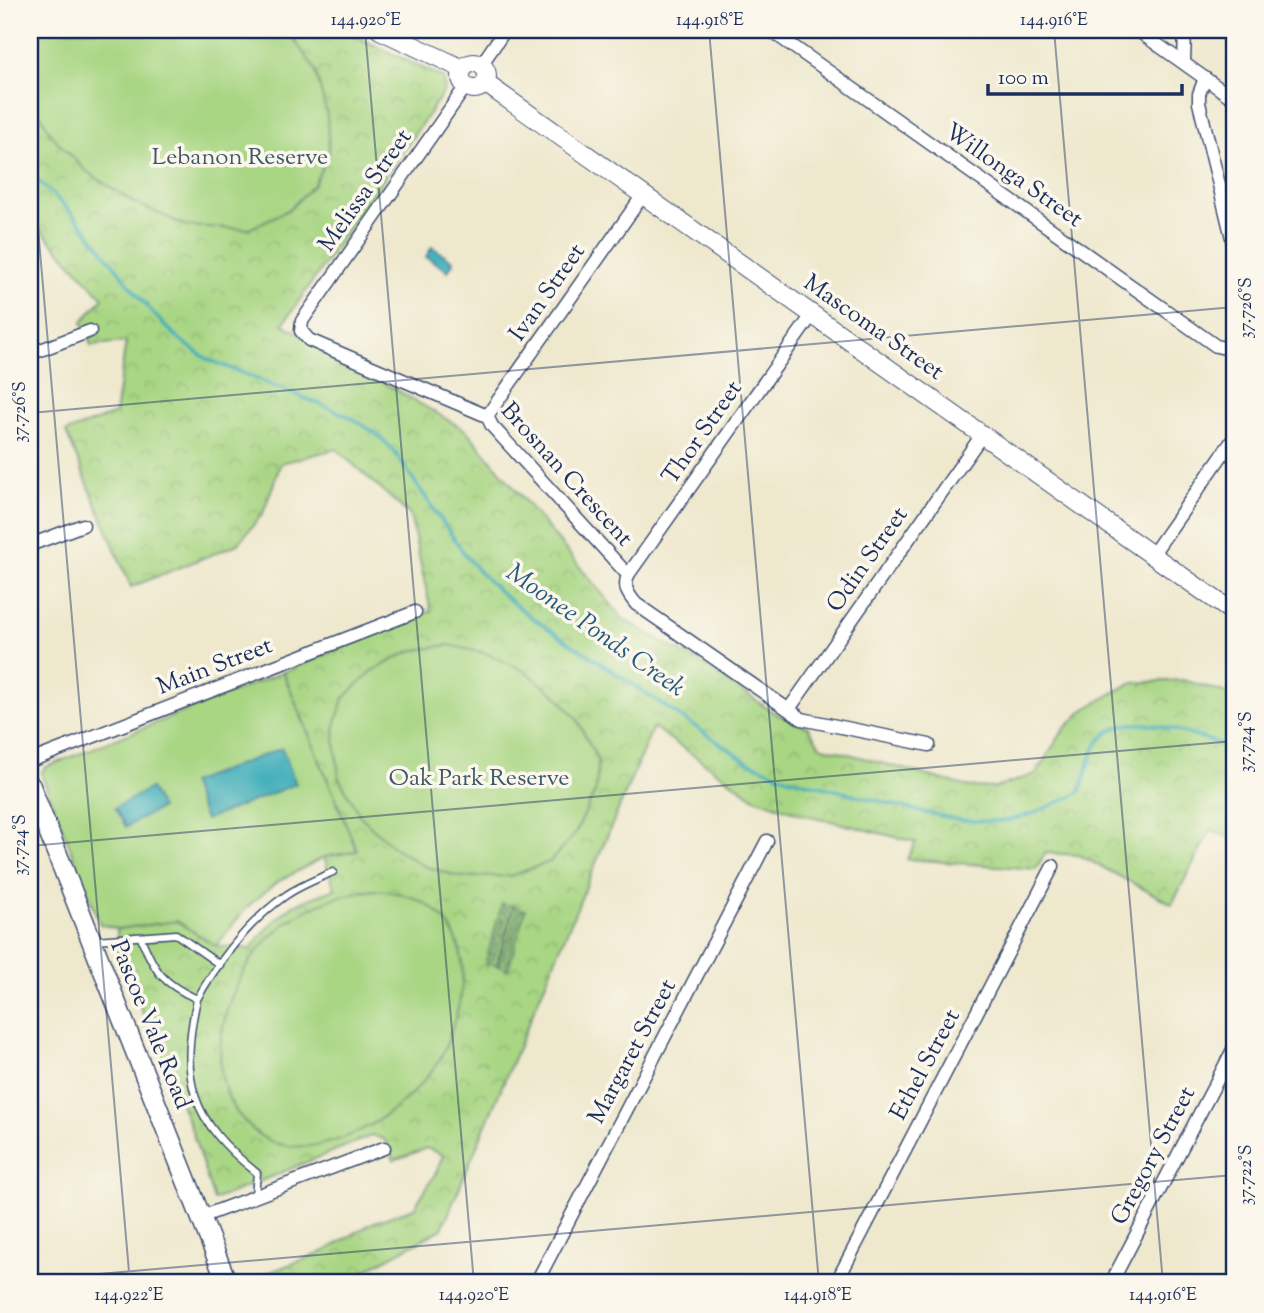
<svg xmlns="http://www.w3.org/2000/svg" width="1264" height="1313" font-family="'Sorts Mill Goudy',serif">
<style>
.park{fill:url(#park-crowns);stroke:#628270;stroke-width:2}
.garden{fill:#a8d683;stroke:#628270;stroke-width:2}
.water{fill:#3dadb9;stroke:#2c6e8c;stroke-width:2}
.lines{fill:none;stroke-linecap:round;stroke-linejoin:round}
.stream{stroke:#3dadb9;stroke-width:3.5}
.lane-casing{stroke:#3b4b6f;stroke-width:9}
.street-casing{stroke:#3b4b6f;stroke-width:15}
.secondary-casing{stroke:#3b4b6f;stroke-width:20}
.primary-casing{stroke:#3b4b6f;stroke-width:22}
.lane{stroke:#fff;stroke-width:6}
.street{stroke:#fff;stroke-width:12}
.secondary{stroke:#fff;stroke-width:18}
.primary{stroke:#fff;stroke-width:19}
.ticks{fill:none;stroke:#1b2f5e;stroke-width:2;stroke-opacity:0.45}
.labels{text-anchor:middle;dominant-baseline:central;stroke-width:7;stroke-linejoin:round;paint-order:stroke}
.park-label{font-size:24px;fill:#3e5967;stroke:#fbf7ec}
.street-label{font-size:24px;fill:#1b2f5e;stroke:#fbf7ec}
.water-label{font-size:26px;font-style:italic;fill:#275b7e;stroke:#fbf7ec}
.neatline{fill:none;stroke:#1b2f5e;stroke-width:2.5}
.ticks-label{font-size:18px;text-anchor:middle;fill:#1b2f5e}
</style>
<defs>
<pattern id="park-crowns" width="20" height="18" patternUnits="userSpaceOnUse" patternTransform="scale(1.75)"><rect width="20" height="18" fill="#a8d683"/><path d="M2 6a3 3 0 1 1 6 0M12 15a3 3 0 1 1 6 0" fill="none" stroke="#90b874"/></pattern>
</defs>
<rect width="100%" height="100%" fill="#fbf7ec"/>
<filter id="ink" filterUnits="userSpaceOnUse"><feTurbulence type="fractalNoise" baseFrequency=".0143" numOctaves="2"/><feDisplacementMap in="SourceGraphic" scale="14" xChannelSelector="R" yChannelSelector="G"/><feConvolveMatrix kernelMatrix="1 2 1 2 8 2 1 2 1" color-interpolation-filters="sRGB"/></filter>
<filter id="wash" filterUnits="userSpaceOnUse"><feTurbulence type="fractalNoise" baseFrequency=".00686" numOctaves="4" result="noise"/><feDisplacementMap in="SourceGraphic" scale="28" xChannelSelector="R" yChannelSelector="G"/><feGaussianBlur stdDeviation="1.57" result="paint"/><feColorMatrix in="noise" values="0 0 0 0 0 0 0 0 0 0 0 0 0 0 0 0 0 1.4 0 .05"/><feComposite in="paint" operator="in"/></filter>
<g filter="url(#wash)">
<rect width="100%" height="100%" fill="#eee8cd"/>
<path class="park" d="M30 30H342L444 78 445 90 283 324 467 431 623 619 702 664 776 714 808 727 820 746 969 787 994 788 1036 774 1064 729 1085 709 1131 683 1183 680 1234 695V840L1211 829 1172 904 1079 855 1045 853 1036 869 907 859 916 842 798 813 755 798 653 727 442 1229 342 1283H251L249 1280 325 1251 372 1223 414 1208 437 1171 443 1155 427 1148 394 1160 385 1140 373 1135 214 1200 191 1128 117 951V929L177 921 216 946 251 949 271 924 293 905 335 889 324 857 357 851 283 672 431 611 410 515 336 449 281 463 263 513 238 544 131 587 66 432 115 414 126 342 91 345 82 322 103 298 30 218Z"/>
<g class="garden">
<path d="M30 30H287L315 69 327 115 329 153 314 184 290 209 249 229 187 226 133 202 86 171 52 136 30 95Z"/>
<path d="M449 645 488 654 525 671 557 696 577 719 598 761 596 790 575 834 550 862 510 876 461 877 424 866 393 847 361 817 339 778 334 729 343 699 372 671 410 651Z"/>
<path d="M283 672 357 851 324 857 277 882 247 907 216 946 177 921 117 929 100 924 41 773 46 767Z"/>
<path d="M375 890C454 895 477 953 454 1022 450 1034 447 1047 441 1057 411 1107 342 1155 282 1145 267 1142 257 1134 246 1123 200 1078 222 993 260 948 289 913 331 894 375 890Z"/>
<path d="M502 904 505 905 488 965 485 964Z"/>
<path d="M509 905 513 906 496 965 492 964Z"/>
<path d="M514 906 518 907 501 967 498 966Z"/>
<path d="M521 909 525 910 508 970 505 969Z"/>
</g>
<g class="water">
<path d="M432 247 454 261 448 271 426 257Z"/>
<path d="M282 748 296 784 205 820 190 783Z"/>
<path d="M150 788 161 808 126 827 115 808Z"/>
</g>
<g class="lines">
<path class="stream" d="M30 173C47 189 65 205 80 222 121 270 154 328 209 360 238 371 267 383 295 394 331 409 367 420 393 450L466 556C500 600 550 630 596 660 646 694 697 728 748 762L788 778 918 811 960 820 980 821H1006L1032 814 1079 793C1087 776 1089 753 1101 739 1131 703 1198 741 1234 747"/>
</g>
</g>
<g filter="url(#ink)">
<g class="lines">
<g class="lane-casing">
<g id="lane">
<path d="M141 938C155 972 162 983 197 999 219 961 248 922 285 896 299 886 317 879 333 872"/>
<path d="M95 940 176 934 220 965"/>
<path d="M197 999C179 1080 191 1121 257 1173L255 1195"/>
</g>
</g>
<g class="street-casing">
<g id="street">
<path d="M770 30 1216 346 1234 350"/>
<path d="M1137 30 1234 99"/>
<path d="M1184 62 1185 30"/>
<path d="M481 65 505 30"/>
<path d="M1205 78 1199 94V103L1234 246"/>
<path d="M466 86 302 321 301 331 309 340 487 416 492 426 628 575C623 588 628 594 636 604L802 719 929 745"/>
<path d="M30 354 90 331"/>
<path d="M487 416 643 195"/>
<path d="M30 545 83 525"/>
<path d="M1152 555 1234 438"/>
<path d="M628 575 812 315"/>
<path d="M789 709 982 435"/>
<path d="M30 761 415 612"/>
<path d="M201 1217 384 1148"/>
<path d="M536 1283 767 841"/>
<path d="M836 1283 1053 866"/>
<path d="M1111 1283 1234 1048"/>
</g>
</g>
<g class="secondary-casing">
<g id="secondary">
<path d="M380 30 463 69"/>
<circle cx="474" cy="76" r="13"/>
<path d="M485 83 1234 613"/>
</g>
</g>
<g class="primary-casing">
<path id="primary" d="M30 785 227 1283"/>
</g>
<use href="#lane" class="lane"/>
<use href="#street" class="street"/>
<use href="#secondary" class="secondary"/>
<use href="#primary" class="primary"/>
</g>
</g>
<path class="ticks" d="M365 30 474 1283M709 30 819 1283M1054 30 1163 1283M30 137 130 1283M30 413 1234 307M30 846 1234 741M30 1280 1234 1175"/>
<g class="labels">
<g class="park-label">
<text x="240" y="158">Lebanon Reserve</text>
<text x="479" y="779">Oak Park Reserve</text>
</g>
<g class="street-label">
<text transform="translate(1013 176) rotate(35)">Willonga Street</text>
<text transform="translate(366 191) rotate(-55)">Melissa Street</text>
<text transform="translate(548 293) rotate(-55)">Ivan Street</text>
<text transform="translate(873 328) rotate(35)">Mascoma Street</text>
<text transform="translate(703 433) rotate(-55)">Thor Street</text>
<text transform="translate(566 475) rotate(48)">Brosnan Crescent</text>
<text transform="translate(868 560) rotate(-55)">Odin Street</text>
<text transform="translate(215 667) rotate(-21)">Main Street</text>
<text transform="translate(150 1025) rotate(68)">Pascoe Vale Road</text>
<text transform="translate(633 1052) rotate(-62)">Margaret Street</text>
<text transform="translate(926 1065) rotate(-62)">Ethel Street</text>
<text transform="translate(1154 1156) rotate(-62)">Gregory Street</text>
</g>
<g class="water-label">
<text transform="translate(595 631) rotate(35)">Moonee Ponds Creek</text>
</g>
</g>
<rect width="1264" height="1313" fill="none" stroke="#fbf7ec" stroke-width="77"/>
<path d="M988 84v10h194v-10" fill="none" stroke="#1b2f5e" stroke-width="3.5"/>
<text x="998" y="84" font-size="21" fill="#1b2f5e" stroke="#fbf7ec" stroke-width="5" paint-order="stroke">100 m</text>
<rect x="38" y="38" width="1188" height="1236" class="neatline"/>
<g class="ticks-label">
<text x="366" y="25">144.920°E</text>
<text x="710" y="25">144.918°E</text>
<text x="1054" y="25">144.916°E</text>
<text transform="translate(1245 308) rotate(-90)" y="6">37.726°S</text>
<text transform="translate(19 412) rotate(-90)" y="6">37.726°S</text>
<text transform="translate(1245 742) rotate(-90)" y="6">37.724°S</text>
<text transform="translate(19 845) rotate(-90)" y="6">37.724°S</text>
<text transform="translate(1245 1175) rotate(-90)" y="6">37.722°S</text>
<text x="129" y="1300">144.922°E</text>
<text x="474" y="1300">144.920°E</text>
<text x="818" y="1300">144.918°E</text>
<text x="1163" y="1300">144.916°E</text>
</g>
</svg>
